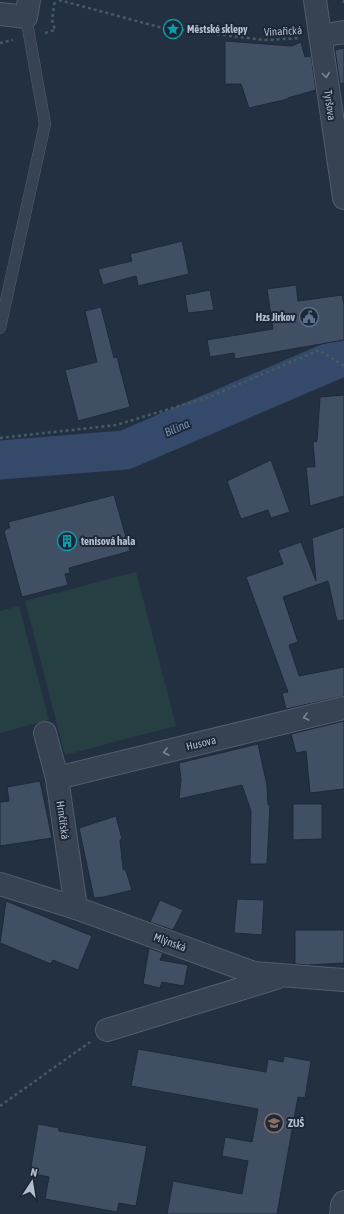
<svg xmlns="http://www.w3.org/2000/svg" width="344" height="1214" font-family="'Asap Condensed',sans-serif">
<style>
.green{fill:#253f43}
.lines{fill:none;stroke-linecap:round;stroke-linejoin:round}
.river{stroke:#354a6b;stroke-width:39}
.building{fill:#414f65;stroke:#1e2939}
.lane-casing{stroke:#525d6c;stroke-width:12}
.street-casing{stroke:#525d6c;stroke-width:24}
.path{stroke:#435c60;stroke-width:2.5;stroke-dasharray:3 3;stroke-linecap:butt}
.lane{stroke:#374252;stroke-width:11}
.street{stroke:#374252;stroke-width:22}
.oneway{stroke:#7c8695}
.labels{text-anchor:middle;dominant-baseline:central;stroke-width:4;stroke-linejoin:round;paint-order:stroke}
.poi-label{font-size:11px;font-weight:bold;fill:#b4bdcc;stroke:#1c2737;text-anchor:start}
.street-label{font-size:11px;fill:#b4bdcc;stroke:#1c2737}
.water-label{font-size:12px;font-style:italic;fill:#7992b6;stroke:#1c2737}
</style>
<rect width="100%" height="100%" fill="#233042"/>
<g class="green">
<path d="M136 572 176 726 65 755 25 601Z"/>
<path d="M19 606 49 720 0 733V611Z"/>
</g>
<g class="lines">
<path class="river" d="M0 460 125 450 344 356"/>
</g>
<g class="building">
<path d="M225 41 292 46 301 42 305 57 311 56 316 90 288 98V99L249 108 241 84H225Z"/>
<path d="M344 48V83L340 84 335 50Z"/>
<path d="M182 241 189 274 138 286 136 276 103 285 98 269 132 261 130 254Z"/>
<path d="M296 285 298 301 342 295 344 305V340L235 359 234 353 210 357 207 340 273 329 267 289Z"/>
<path d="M210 290 214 310 188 313 185 295Z"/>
<path d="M101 307 114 358 117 357 130 407 78 421 65 370 97 362 85 311Z"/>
<path d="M344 395V496L310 506 306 467H315L313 442 317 441 320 397Z"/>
<path d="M271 460 290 512 271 518 268 510 241 519 227 481Z"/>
<path d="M114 495 130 551 69 568 70 573 65 574 68 585 22 597 4 531 10 527 8 522Z"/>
<path d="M344 527V620L337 621 328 581 283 597 298 642 289 645 299 676 344 667V696L286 709 282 693 288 692 246 577 283 564 278 550 301 542 316 581 312 538Z"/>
<path d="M344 721V789L310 793 306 751 296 753 291 734Z"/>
<path d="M258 744 267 785 268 805H270L267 864H250L251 811 242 785 179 799 181 779 179 763Z"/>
<path d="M40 781 52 838 0 846V802L9 801 7 787Z"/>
<path d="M293 804H322V839L293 840Z"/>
<path d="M116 816 122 839 120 840 123 869 126 871 132 890 104 897 94 898 79 828Z"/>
<path d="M237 899 264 900 262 935 234 933Z"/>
<path d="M160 900 183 910 173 930 150 922Z"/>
<path d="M6 901 92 936 78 970 53 960 51 964 0 943Z"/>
<path d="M295 930H344V963L308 965 295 964Z"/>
<path d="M149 948 163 953 160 960 188 965 184 986 162 982 160 988 143 984Z"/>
<path d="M138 1049 266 1072 268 1059 283 1062 284 1056 311 1061 305 1098 298 1097 277 1214H167L173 1181 242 1194 248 1161 222 1156 225 1137 252 1142 258 1109 131 1086Z"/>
<path d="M38 1124 59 1128V1131L147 1146 136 1206 119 1203 117 1212 45 1199 49 1177 30 1173Z"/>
</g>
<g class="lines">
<g class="lane-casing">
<path id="lane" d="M0 328 45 124 26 17"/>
</g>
<g class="street-casing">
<g id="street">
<path d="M315 0 344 198"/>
<path d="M0 14 26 17 29 0"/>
<path d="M320 36 344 32"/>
<path d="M45 733 57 778 76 908"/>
<path d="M57 778 344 708"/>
<path d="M0 884 76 908 254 973 344 980"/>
<path d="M107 1030 276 978"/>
<path d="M341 1214 342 1205 344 1202"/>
</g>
</g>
<g class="path">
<path d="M59 0 159 27 264 40 300 38"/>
<path d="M344 0V3"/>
<path d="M45 33 55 30 52 20 55 0"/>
<path d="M0 43 13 40"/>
<path d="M0 438 116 425 209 397 319 350 344 366"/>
<path d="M0 1106 90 1042"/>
</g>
<use href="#lane" class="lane"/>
<use href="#street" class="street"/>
</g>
<defs><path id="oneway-chevron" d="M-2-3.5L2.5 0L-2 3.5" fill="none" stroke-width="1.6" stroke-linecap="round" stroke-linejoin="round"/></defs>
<g class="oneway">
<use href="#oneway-chevron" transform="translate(326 75) rotate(82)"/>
<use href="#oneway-chevron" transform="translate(306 717) rotate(166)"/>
<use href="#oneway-chevron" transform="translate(166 752) rotate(166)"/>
</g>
<defs>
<g id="sight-ring" transform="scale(1)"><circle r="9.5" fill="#1c2737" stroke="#0f9aa8" stroke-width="1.5"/><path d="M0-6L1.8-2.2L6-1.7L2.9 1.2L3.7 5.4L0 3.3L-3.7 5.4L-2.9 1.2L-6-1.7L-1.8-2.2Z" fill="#0f9aa8"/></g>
<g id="civic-ring" transform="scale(1)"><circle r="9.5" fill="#1c2737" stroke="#5c6f8a" stroke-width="1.5"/><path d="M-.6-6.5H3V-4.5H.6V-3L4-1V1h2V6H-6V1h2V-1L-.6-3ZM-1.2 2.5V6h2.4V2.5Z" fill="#5c6f8a"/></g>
<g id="building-ring" transform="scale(1)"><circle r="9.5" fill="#1c2737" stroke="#0f9aa8" stroke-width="1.5"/><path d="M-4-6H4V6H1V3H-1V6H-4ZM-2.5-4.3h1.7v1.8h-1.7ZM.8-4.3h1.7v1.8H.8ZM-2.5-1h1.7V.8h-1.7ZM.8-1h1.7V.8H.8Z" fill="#0f9aa8"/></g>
<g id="school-ring" transform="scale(1)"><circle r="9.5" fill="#1c2737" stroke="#8d6e63" stroke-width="1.5"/><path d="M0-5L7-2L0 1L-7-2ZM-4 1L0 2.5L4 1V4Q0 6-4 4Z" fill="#8d6e63"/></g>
</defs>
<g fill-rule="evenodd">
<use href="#sight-ring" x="173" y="29"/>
<use href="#civic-ring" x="309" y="317"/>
<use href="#building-ring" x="67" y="541"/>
<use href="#school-ring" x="274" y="1123"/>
</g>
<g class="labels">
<g class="poi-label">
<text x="187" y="29">Městské sklepy</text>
<text x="295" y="317" text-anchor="end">Hzs Jirkov</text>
<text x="81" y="541">tenisová hala</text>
<text x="288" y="1123">ZUŠ</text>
</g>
<g class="street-label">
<text transform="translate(283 31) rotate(-3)">Vinařická</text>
<text transform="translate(330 105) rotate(82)">Tyršova</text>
<text transform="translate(201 743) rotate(-14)">Husova</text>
<text transform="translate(63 820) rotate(82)">Hrnčířská</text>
<text transform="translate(170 942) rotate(20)">Mlýnská</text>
</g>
<g class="water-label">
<text transform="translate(177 428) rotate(-23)">Bílina</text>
</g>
</g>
<g transform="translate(32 1182) rotate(12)" stroke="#1c2737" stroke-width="3" paint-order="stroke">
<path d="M0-3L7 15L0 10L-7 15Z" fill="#b4bdcc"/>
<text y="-6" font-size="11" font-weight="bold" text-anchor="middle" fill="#b4bdcc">N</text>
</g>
</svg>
